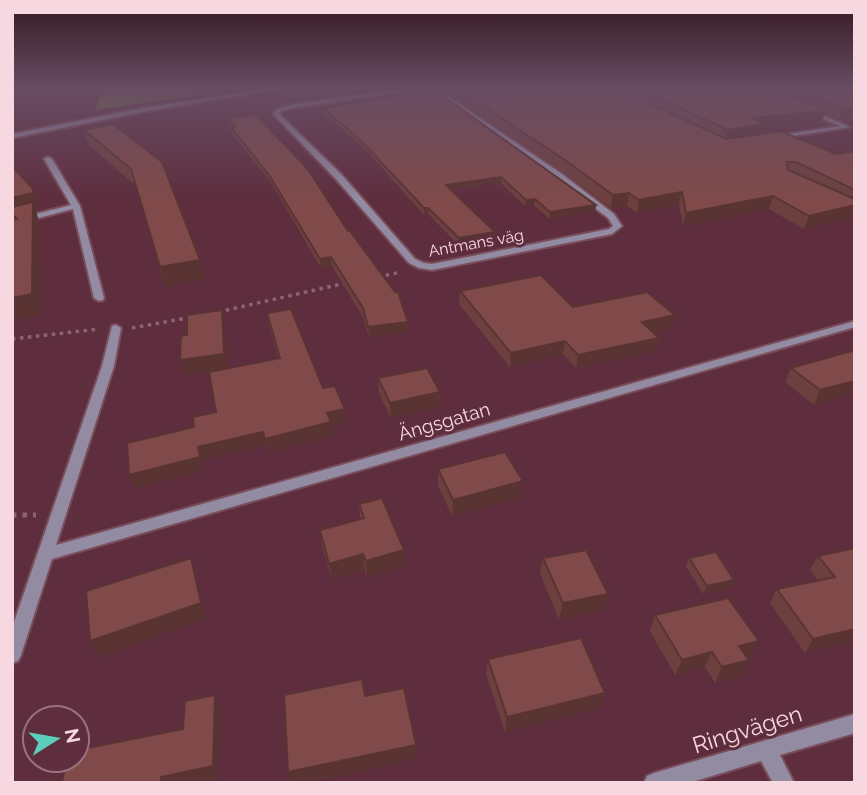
<svg xmlns="http://www.w3.org/2000/svg" width="867" height="795" font-family="Raleway,sans-serif">
<style>
.forest{fill:#6e8031}
.lines{fill:none;stroke-linecap:round;stroke-linejoin:round}
.minor-casing{stroke:#7a4d5b;stroke-width:4}
.path-far1{stroke:#8e6371;stroke-width:3.5;stroke-dasharray:3.5 4.5;stroke-linecap:butt}
.path{stroke:#8e6371;stroke-width:5;stroke-dasharray:4.5 6;stroke-linecap:butt}
.minor{fill:#928ba1;fill-rule:evenodd}
.wall{fill:#6d403f}
.shaded-wall{fill:#593433}
.building{fill:#7f4a49;stroke:#593433;stroke-width:2}
.labels{text-anchor:middle;dominant-baseline:central;stroke-width:6;stroke-linejoin:round;paint-order:stroke}
.far-street-label{font-size:16px;fill:#f7d8e0;stroke:#5e2e3e}
.street-label{font-size:19px;fill:#f7d8e0;stroke:#5e2e3e}
.near-street-label{font-size:23px;fill:#f7d8e0;stroke:#5e2e3e}
</style>
<rect width="100%" height="100%" fill="#5e2e3e"/>
<path class="forest" d="M104 88H246L95 110Z"/>
<g class="lines">
<g class="minor-casing">
<g id="minor">
<path d="M270 88H285L148 111 12 138V134L148 107Z"/>
<path d="M408 88H425L294 108 281 111 279 114 341 174 415 259 424 263 432 264 609 229 613 226 608 218 556 178 429 88H436L562 174 614 214 622 226 612 234 432 270 419 268 409 263 335 178 273 114 277 109 294 104Z"/>
<path d="M810 110 850 127 774 139V137L776 136 840 126 808 113Z"/>
<path d="M48 157 52 159 80 206 104 298 103 300 99 301 94 298 73 209 12 225V220L71 205 44 159Z"/>
<path d="M855 321V327L52 559 21 655 18 661 12 663V628L102 366 112 326 116 325 121 328 114 366 56 545Z"/>
<path d="M855 714V733L780 755 794 783H773L761 761 689 783H644L647 776 654 773Z"/>
</g>
</g>
<g class="path-far1">
<path d="M378 277 401 272"/>
<path d="M218 312 346 283"/>
<path d="M132 328 192 317"/>
<path d="M12 339 99 329"/>
</g>
<path class="path" d="M12 515H36"/>
<use href="#minor" class="minor"/>
</g>
<g class="wall">
<path d="M447 88H855V121L849 119 839 120 825 114 822 121 765 127 763 133 836 154 855 151V217L804 229 769 209 683 226 679 205 637 213 627 206 611 208 563 172 447 93Z"/>
<path d="M324 108 596 205 595 211 550 219 534 205 525 206 501 183 452 190 494 238 459 245 428 214 424 215 368 152 324 113Z"/>
<path d="M228 118 348 231 408 322 409 332 369 337 363 317 332 266 321 268 271 182 232 134Z"/>
<path d="M84 130 162 162 200 260 205 279 165 287 136 186 89 145Z"/>
<path d="M460 291 573 307 675 315 671 328 653 332 659 338 656 351 576 368 563 354 510 367 459 304Z"/>
<path d="M267 313 323 388 345 409 346 423 332 426 333 436 268 452 266 445 202 460 204 470 135 488 129 475 216 412 225 369 184 375 180 360 187 335 225 325 228 369 278 358 269 325Z"/>
<path d="M855 350V393L814 405 785 382 791 368Z"/>
<path d="M378 378 440 392V407L391 418 379 393Z"/>
<path d="M438 469 521 497 452 516 438 485Z"/>
<path d="M359 504 404 566 367 577 365 570 332 580 322 546 320 530 360 519Z"/>
<path d="M855 548V641L805 653 770 603 777 589 819 581 810 570 818 556Z"/>
<path d="M543 558 604 610 559 619 540 574Z"/>
<path d="M689 558 731 588 703 594 686 566Z"/>
<path d="M655 615 759 641 750 657H747L741 676 715 683 705 667 675 675 650 631Z"/>
<path d="M488 659 605 693 601 708 505 732 486 674Z"/>
</g>
<g class="shaded-wall">
<path d="M853 108 849 119 839 120 843 109Z"/>
<path d="M826 111 822 121 765 127 763 135 725 141 728 130 751 118Z"/>
<path d="M501 177V183L446 191V185Z"/>
<path d="M33 189 39 207V210L36 211 39 221 41 315 12 321V298L33 212 12 214V198Z"/>
<path d="M682 192 679 205 637 213 639 200Z"/>
<path d="M629 193 627 206 611 208 613 195Z"/>
<path d="M773 196 769 209 683 226 686 213Z"/>
<path d="M535 199 534 205 525 206 526 200Z"/>
<path d="M596 205 595 211 550 219V212Z"/>
<path d="M855 205V217L804 229 809 216Z"/>
<path d="M424 208H428V214L424 215Z"/>
<path d="M495 232 494 238 459 245V238Z"/>
<path d="M331 257 332 266 321 268 320 259Z"/>
<path d="M200 260 205 279 165 287 160 267Z"/>
<path d="M222 310 225 325 228 369 184 375 180 360Z"/>
<path d="M675 315 671 328 639 335 642 322Z"/>
<path d="M408 322 409 332 369 337 368 327Z"/>
<path d="M659 338 656 351 576 368 578 355Z"/>
<path d="M565 341 563 354 510 367 511 353Z"/>
<path d="M855 381V393L814 405 820 390Z"/>
<path d="M440 392V407L391 418 390 403Z"/>
<path d="M345 409 346 423 332 426 333 436 268 452 265 439 327 413Z"/>
<path d="M263 432 266 445 202 460 204 470 135 488 129 475 198 447Z"/>
<path d="M523 481 521 497 452 516 453 500Z"/>
<path d="M404 550V566L367 577 366 561Z"/>
<path d="M363 554 365 570 332 580 329 564Z"/>
<path d="M191 558 196 574 206 619 98 657 90 641Z"/>
<path d="M734 580 731 588 703 594 707 586Z"/>
<path d="M608 594 604 610 559 619 563 603Z"/>
<path d="M855 629V641L805 653 813 639Z"/>
<path d="M759 641 750 657 731 662 739 646Z"/>
<path d="M712 652 705 667 675 675 682 660Z"/>
<path d="M749 660 741 676 715 683 722 667Z"/>
<path d="M605 693 601 708 505 732 507 717Z"/>
<path d="M215 695 221 709 218 779 203 783H161V777Z"/>
<path d="M416 745V759L310 783H292L288 772Z"/>
</g>
<g class="building">
<path d="M456 88H617L726 139 780 131 836 154 855 151V190L796 162H787L788 170 855 199V205L809 216 773 196 686 213 682 192 639 200 629 193 613 195 565 160Z"/>
<path d="M636 88H771L826 111 751 118 766 124 728 130Z"/>
<path d="M792 88H855V109H843Z"/>
<path d="M433 89 596 205 550 212 535 199 526 200 501 177 446 185 495 232 459 238 428 208H424L367 147 324 108Z"/>
<path d="M255 114 307 168 348 231H350L395 292H398L408 322 368 327 363 308 331 257 320 259 269 175 231 127H235L228 118Z"/>
<path d="M113 124 162 162 200 260 160 267 131 169 84 130Z"/>
<path d="M12 166 33 189V193L12 198Z"/>
<path d="M33 202 32 294 12 298V220L17 219 12 214V207Z"/>
<path d="M541 275 573 307 647 292 675 315 642 322 659 338 578 355 565 341 511 353 460 291Z"/>
<path d="M291 309 323 388 335 386 345 409 327 413 331 422 265 439 263 432 198 447 200 457 129 475 127 443 194 427 193 417 216 412 209 372 280 358 267 313Z"/>
<path d="M222 310 224 354 180 360 181 336 187 335V315Z"/>
<path d="M855 350V381L820 390 791 368Z"/>
<path d="M427 368 440 392 390 403 378 378Z"/>
<path d="M505 452 523 481 453 500 438 469Z"/>
<path d="M382 498 404 550 366 561 363 554 329 564 320 530 364 518 359 504Z"/>
<path d="M855 548V629L813 639 777 589 835 577 818 556Z"/>
<path d="M586 550 608 594 563 603 543 558Z"/>
<path d="M716 552 734 580 707 586 689 558Z"/>
<path d="M191 558 201 603 90 641 86 591Z"/>
<path d="M728 598 759 641 739 646 749 660 722 667 712 652 682 660 655 615Z"/>
<path d="M581 638 605 693 507 717 488 659Z"/>
<path d="M362 679 365 696 404 688 416 745 288 772 284 695Z"/>
<path d="M215 695 213 766 161 777V783H62L66 760H77V750L183 729 185 701Z"/>
</g>
<linearGradient id="sky" x2="0" y2="1"><stop stop-color="#341922"/><stop offset="0.44" stop-color="#684c63"/><stop offset="1" stop-color="#684c63" stop-opacity="0"/></linearGradient>
<rect width="867" height="200" fill="url(#sky)"/>
<g class="labels">
<g class="far-street-label">
<text transform="translate(476 243) rotate(-10)">Antmans väg</text>
</g>
<g class="street-label">
<text transform="translate(444 421) rotate(-16)">Ängsgatan</text>
</g>
<g class="near-street-label">
<text transform="translate(747 729) rotate(-17)">Ringvägen</text>
</g>
</g>
<rect width="867" height="795" fill="none" stroke="#f7d8e0" stroke-width="28"/>
<g transform="translate(56 739) rotate(79)"><circle r="33" fill="#5e2e3e" stroke="#9b727f" stroke-width="2"/>
<path d="M0-5L12 26L0 18L-12 26Z" fill="#5ccebb"/>
<text y="-10" font-size="19" font-weight="bold" text-anchor="middle" fill="#f7d8e0">N</text>
</g>
</svg>
